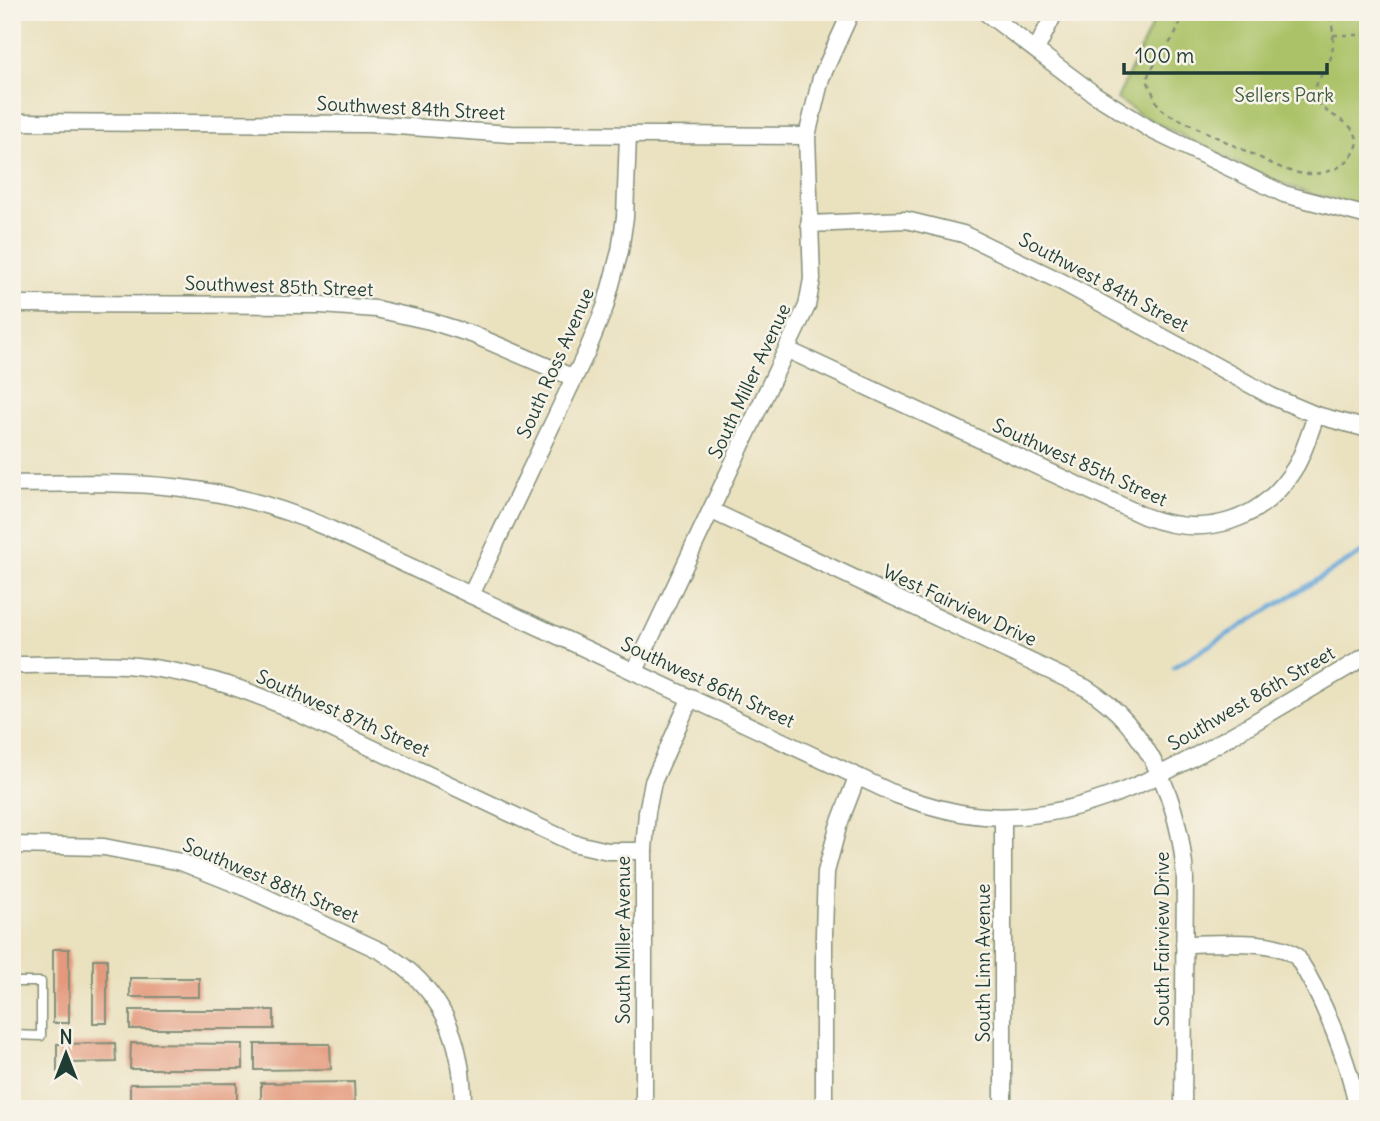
<svg xmlns="http://www.w3.org/2000/svg" width="1380" height="1121" font-family="Delius,sans-serif">
<style>
.green{fill:#abc267;stroke:#65804e;stroke-width:2}
.lines{fill:none;stroke-linecap:round;stroke-linejoin:round}
.stream{stroke:#63a6d8;stroke-width:4.5}
.building{fill:#e4997c}
.service-casing{stroke:#848f7a;stroke-width:11}
.minor-casing{stroke:#848f7a;stroke-width:19}
.path{stroke:#848f7a;stroke-width:2.5;stroke-dasharray:5 5;stroke-linecap:butt}
.service{stroke:#fff;stroke-width:8}
.minor{stroke:#fff;stroke-width:16}
.labels{text-anchor:middle;dominant-baseline:central;stroke-width:5;stroke-linejoin:round;paint-order:stroke}
.park-label{font-size:19px;fill:#425e41;stroke:#f7f3e8}
.street-label{font-size:19px;fill:#1f3d34;stroke:#f7f3e8}
</style>
<rect width="100%" height="100%" fill="#f7f3e8"/>
<filter id="ink" filterUnits="userSpaceOnUse"><feTurbulence type="fractalNoise" baseFrequency=".0143" numOctaves="2"/><feDisplacementMap in="SourceGraphic" scale="14" xChannelSelector="R" yChannelSelector="G"/><feConvolveMatrix kernelMatrix="1 2 1 2 8 2 1 2 1" color-interpolation-filters="sRGB"/></filter>
<filter id="wash" filterUnits="userSpaceOnUse"><feTurbulence type="fractalNoise" baseFrequency=".00686" numOctaves="4" result="noise"/><feDisplacementMap in="SourceGraphic" scale="28" xChannelSelector="R" yChannelSelector="G"/><feGaussianBlur stdDeviation="1.57" result="paint"/><feColorMatrix in="noise" values="0 0 0 0 0 0 0 0 0 0 0 0 0 0 0 0 0 1.4 0 .05"/><feComposite in="paint" operator="in"/></filter>
<g filter="url(#wash)">
<rect width="100%" height="100%" fill="#eae1bf"/>
<path class="green" d="M1158 12H1368V207L1314 195 1272 180 1144 117 1117 99Z"/>
<g class="lines">
<path class="stream" d="M1174 667 1368 549"/>
</g>
<g id="blocks">
<g class="building">
<rect x="53" y="949" width="16" height="74"/>
<rect x="93" y="959" width="14" height="64"/>
<rect x="130" y="978" width="69" height="19"/>
<rect x="130" y="1010" width="144" height="19"/>
<path d="M115 1043 116 1062 69 1063V1072H57V1044Z"/>
<path d="M131 1043 243 1044V1069H130Z"/>
<path d="M255 1044H330L331 1069 255 1070Z"/>
<path d="M354 1082 355 1108 261 1109V1083Z"/>
<path d="M237 1083V1108L130 1109V1084Z"/>
</g>
</g>
</g>
<g filter="url(#ink)">
<use href="#blocks" fill-opacity="0" stroke="#848f7a" stroke-width="2"/>
<g class="lines">
<g class="service-casing">
<path id="service" d="M12 982H41V1036L12 1035"/>
</g>
<g class="minor-casing">
<g id="minor">
<path d="M985 12 1094 94 1153 131 1284 194 1368 216"/>
<path d="M1036 50 1055 12"/>
<path d="M12 122 369 124 510 134 807 136"/>
<path d="M809 224 906 220 963 234 1062 282 1271 396 1316 415 1368 429"/>
<path d="M12 304 321 305 376 309 430 321 474 335 574 378"/>
<path d="M788 350 1144 516C1204 539 1262 523 1296 466 1305 450 1310 432 1316 415"/>
<path d="M12 484C131 482 218 479 330 529L897 795C925 805 954 814 984 816 1081 823 1168 773 1248 726 1288 702 1328 679 1368 655"/>
<path d="M712 511 1086 688C1150 727 1181 806 1185 878L1183 1109"/>
<path d="M471 595 587 351 605 307 620 251 625 217 628 135"/>
<path d="M12 665C53 665 95 662 136 666 186 671 235 685 281 705L573 843 608 851H644"/>
<path d="M635 671 807 306 812 279 807 136 821 78 851 12"/>
<path d="M12 845 104 847 181 862 246 888 381 951C442 987 464 1039 463 1109"/>
<path d="M1184 944C1214 944 1275 937 1297 957 1321 994 1351 1065 1357 1109"/>
<path d="M644 1109V851L647 812 653 782 691 697"/>
<path d="M824 1109V933L826 872 838 827 857 777"/>
<path d="M1003 1109V817"/>
</g>
</g>
<g class="path">
<path d="M1184 12 1175 35 1149 73 1147 80 1158 105 1166 113C1194 126 1222 140 1250 153 1263 159 1277 167 1290 171 1315 179 1352 171 1358 142 1352 116 1326 119 1317 100 1310 85 1325 73 1330 60 1335 45 1334 27 1328 12"/>
<path d="M1329 14H1368"/>
<path d="M1333 35H1368"/>
</g>
<use href="#service" class="service"/>
<use href="#minor" class="minor"/>
</g>
</g>
<g class="labels">
<g class="park-label">
<text x="1284" y="95">Sellers Park</text>
</g>
<g class="street-label">
<text transform="translate(411 108) rotate(3)">Southwest 84th Street</text>
<text transform="translate(1104 282) rotate(28)">Southwest 84th Street</text>
<text transform="translate(279 286) rotate(2)">Southwest 85th Street</text>
<text transform="translate(555 363) rotate(-66)">South Ross Avenue</text>
<text transform="translate(749 381) rotate(-65)">South Miller Avenue</text>
<text transform="translate(1080 462) rotate(24)">Southwest 85th Street</text>
<text transform="translate(960 605) rotate(25)">West Fairview Drive</text>
<text transform="translate(708 682) rotate(25)">Southwest 86th Street</text>
<text transform="translate(1251 698) rotate(-30)">Southwest 86th Street</text>
<text transform="translate(343 713) rotate(24)">Southwest 87th Street</text>
<text transform="translate(271 880) rotate(23)">Southwest 88th Street</text>
<text transform="translate(1162 939) rotate(-90)">South Fairview Drive</text>
<text transform="translate(623 940) rotate(-90)">South Miller Avenue</text>
<text transform="translate(983 963) rotate(-90)">South Linn Avenue</text>
</g>
</g>
<rect width="1380" height="1121" fill="none" stroke="#f7f3e8" stroke-width="42"/>
<g transform="translate(66 1054)" stroke="#f7f3e8" stroke-width="5" paint-order="stroke">
<path d="M0-5L12 26L0 18L-12 26Z" fill="#1f3d34"/>
<text y="-10" font-size="19" font-weight="bold" text-anchor="middle" fill="#1f3d34">N</text>
</g>
<path d="M1124 63v10h203v-10" fill="none" stroke="#1f3d34" stroke-width="3.5"/>
<text x="1135" y="63" font-size="21" fill="#1f3d34" stroke="#f7f3e8" stroke-width="5" paint-order="stroke">100 m</text>
</svg>
